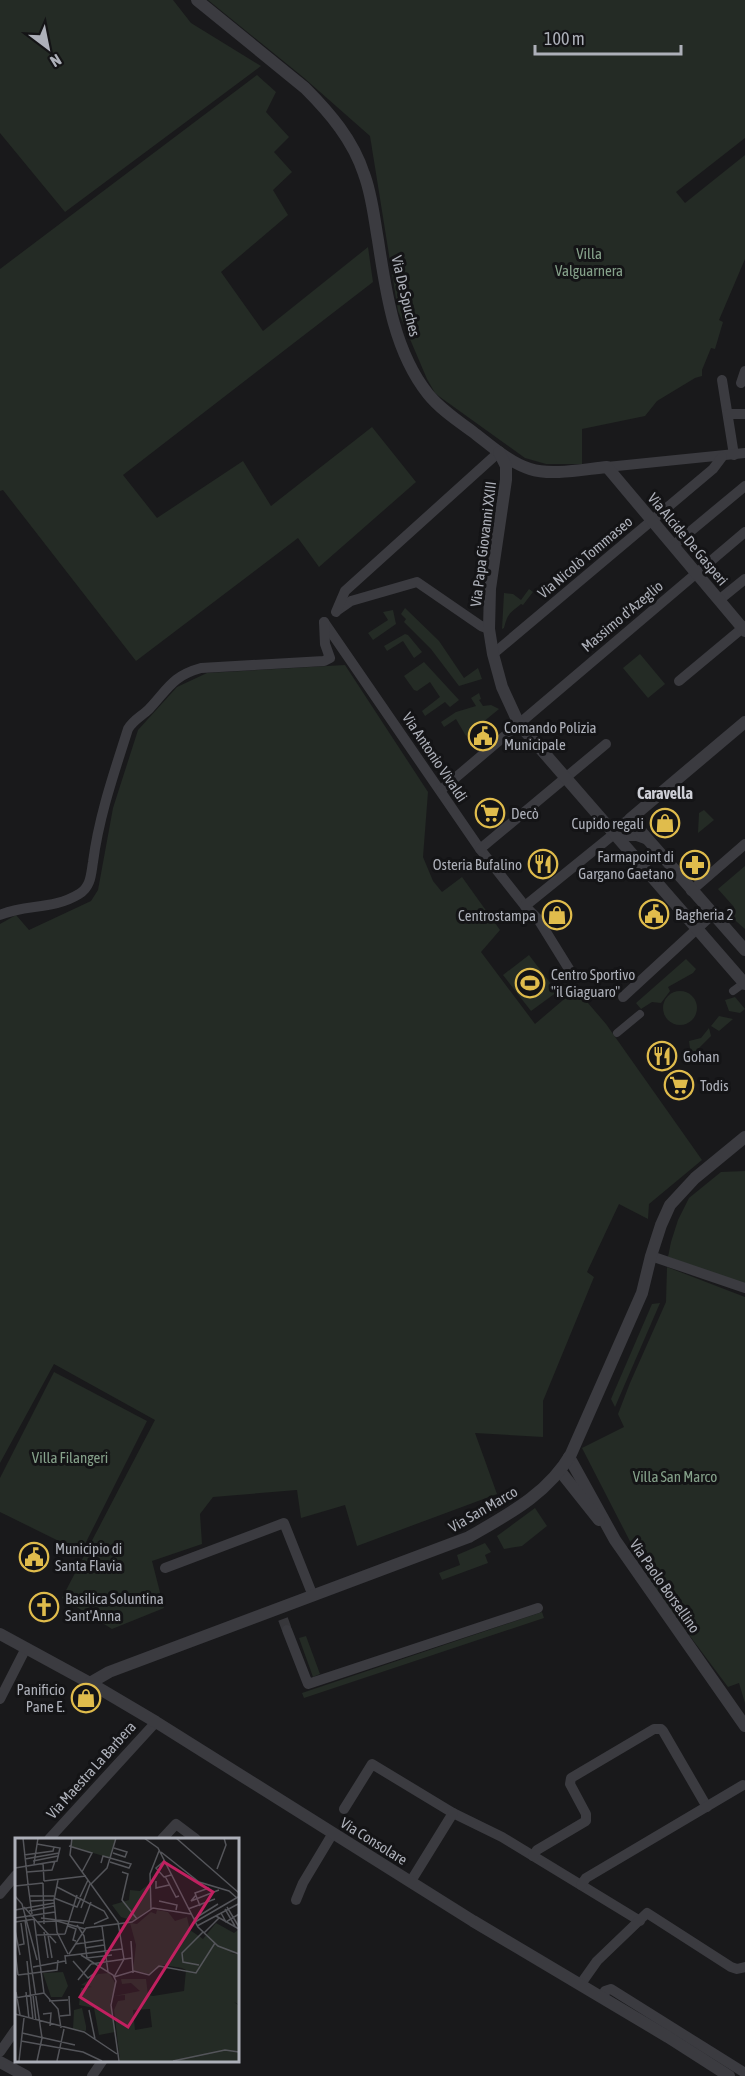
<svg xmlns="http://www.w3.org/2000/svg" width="745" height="2076" font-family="'Asap Condensed',sans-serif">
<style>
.green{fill:#242b25}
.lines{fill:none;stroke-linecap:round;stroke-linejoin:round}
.minor-tunnel{stroke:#37373b;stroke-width:10;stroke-dasharray:10 5;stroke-linecap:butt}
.pedestrian{stroke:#3b3b40;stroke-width:8}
.minor{stroke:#3b3b40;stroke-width:10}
.tertiary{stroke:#3b3b40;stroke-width:12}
.labels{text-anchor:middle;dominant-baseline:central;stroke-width:6;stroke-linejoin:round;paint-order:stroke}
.park-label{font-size:15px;fill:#86a28b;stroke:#141416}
.street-label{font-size:15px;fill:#adb0b9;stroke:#141416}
.poi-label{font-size:15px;fill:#adb0b9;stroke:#141416;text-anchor:start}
.neighbourhood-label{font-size:16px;font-weight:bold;fill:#cecfd6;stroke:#141416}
.inset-road{fill:none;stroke:#54555a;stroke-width:1.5}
.view{fill:#c12060;fill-opacity:0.15;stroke:#c12060;stroke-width:3}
.inset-edge{fill:none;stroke:#adb0b9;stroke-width:3}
</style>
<rect width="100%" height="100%" fill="#19191b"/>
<g class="green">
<path d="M0 0H173L191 23 261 66 65 212 0 133Z"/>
<path d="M208 0H745V138L676 192 685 203 745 155V259L719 320 723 322 715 349 711 348 702 370V376L695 378 657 401 645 416 582 429V464H546L525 458 440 397 435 393 427 379 398 311 370 136 303 77Z"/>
<path d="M257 75 276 92 266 112 289 137 274 152 292 172 273 190 288 215 221 272 263 331 368 247 373 282 123 475 157 518 243 461 271 506 372 427 416 482 319 567 298 538 136 661 3 490 0 491V269Z"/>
<path d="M529 589 533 592 523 605 521 604C509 614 508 613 504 628L502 629 504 593 513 594 521 600Z"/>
<path d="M405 608 439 641 464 678 478 668 482 679 459 686 431 649 404 622 406 619 401 614Z"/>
<path d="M393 610 396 624 373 640 368 633 388 620 383 612Z"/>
<path d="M405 634 408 635 422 652 414 658 403 641 387 651 384 646Z"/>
<path d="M640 654 665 684 648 698 623 668Z"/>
<path d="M424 662 459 700 450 707 445 702 425 716 422 711 440 697 430 682 417 691 414 690 404 676Z"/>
<path d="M345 665 428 792 423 857 433 881 442 892 462 877 500 930 481 952 535 1024 576 989 606 1024 702 1160 649 1204 648 1219 619 1204 587 1272 594 1277 543 1401V1437L475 1433 497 1494 357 1546 345 1505 301 1518 297 1490 213 1497 200 1514 202 1544 152 1561 164 1608 112 1629 62 1598 155 1420 54 1364 0 1463V924L16 915 29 930 91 901 98 890 113 808 138 730 177 687 207 673Z"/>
<path d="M479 693 481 699 479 700 483 706 491 705 499 709 466 736 456 719 444 727 441 722 456 712 476 706 471 698Z"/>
<path d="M704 810 714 820 698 833 699 813Z"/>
<path d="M745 866V929L728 914 734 907 718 889Z"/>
<path d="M529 955 557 992 531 1011 503 975Z"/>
<path d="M686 959 696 969 693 973 668 987 670 991 661 1003 652 1002 641 1009 636 1003Z"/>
<circle cx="680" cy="1008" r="17"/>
<path d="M735 997 745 1009 740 1013 729 1011 725 1000Z"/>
<path d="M719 1016 733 1019 719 1031 711 1026Z"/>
<path d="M709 1028 711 1036 691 1056 689 1041 701 1038Z"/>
<path d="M745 1171V1284L668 1257 671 1242 678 1220 689 1198 721 1172Z"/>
<path d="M667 1267 745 1297V1703L739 1683 728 1687 654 1588 582 1448 624 1427 618 1414 630 1383 666 1302Z"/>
<path d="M660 1303 615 1407 611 1399 652 1304Z"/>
<path d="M54 1372 147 1421 81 1552 0 1512V1478Z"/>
<path d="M535 1508 547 1526 522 1546 504 1549 497 1536Z"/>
<path d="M485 1543 491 1552 485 1555 488 1563 442 1580 439 1573 460 1565 457 1555Z"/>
<path d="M542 1612 544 1618 304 1698 302 1693Z"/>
<path d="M306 1636 320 1674 313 1677 299 1638Z"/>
</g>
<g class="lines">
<path class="minor-tunnel" d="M283 1619 287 1630"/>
<g class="pedestrian">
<path d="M733 991 744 983"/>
<path d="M617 1033 640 1014"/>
</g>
<g class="minor">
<path d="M722 380 734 455"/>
<path d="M741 383 745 371"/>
<path d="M728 414H745"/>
<path d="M607 467 745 453"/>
<path d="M674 545 745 486"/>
<path d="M719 600 745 579"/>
<path d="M338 610 351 601 417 582 481 626 489 629"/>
<path d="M336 612 345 591 499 452"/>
<path d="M324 622 480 849 525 906 538 919 569 969"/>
<path d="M493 654 713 469 722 457"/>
<path d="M679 681 745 626"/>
<path d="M441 790 745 532"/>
<path d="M607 825 619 826 630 819"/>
<path d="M617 836H637L648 840"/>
<path d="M480 849 606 744"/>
<path d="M691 891 745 844"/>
<path d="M525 906 614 834"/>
<path d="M0 915C26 904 53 910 79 894 91 887 91 874 93 862 99 816 114 773 128 729 133 720 142 716 149 709 168 689 172 676 201 668L324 661 330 658 325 644 324 622"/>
<path d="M623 997 713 914"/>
<path d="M651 1256 745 1288"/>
<path d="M165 1568 284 1523 313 1596"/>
<path d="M287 1630 308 1684 538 1608"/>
<path d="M0 1699 26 1648"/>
<path d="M344 1809 372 1764 453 1813 502 1837 640 1921"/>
<path d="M49 1839 156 1722"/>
<path d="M162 1839 176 1824 196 1839"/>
<path d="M533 1856 537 1850 586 1821V1814L570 1784 571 1778 654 1729H661L663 1731 707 1807"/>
<path d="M411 1881 453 1813"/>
<path d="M581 1885 586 1878 743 1785"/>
<path d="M0 1894 16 1875"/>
<path d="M296 1900 303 1883 333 1833"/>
<path d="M580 1985 597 1961 647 1913 731 1967 737 1969 745 1967"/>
<path d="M601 1997 605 1991 611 1989 745 2073"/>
<path d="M0 2052 16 2029"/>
<path d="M92 2076 103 2060"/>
</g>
<g class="tertiary">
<path d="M197 0 305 88C330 113 353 140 364 174 372 195 374 218 378 240 386 293 394 351 428 394 440 409 458 421 473 432 490 445 510 463 530 469 551 476 585 469 607 467L745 631"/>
<path d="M499 452 506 466V480L490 589 489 629 493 654 502 687 519 724 745 984"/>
<path d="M745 722 630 819 745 950"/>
<path d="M569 1457 615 1540 745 1726"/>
<path d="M560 1471 599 1520"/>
<path d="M0 1634 90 1683 156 1722 473 1921 668 2037 729 2076"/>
<path d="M90 1683 109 1672 469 1537C507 1515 548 1494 571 1454L642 1293 651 1256 661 1225 670 1205 695 1178 745 1137"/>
<path d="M0 2062 26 2076"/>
</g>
</g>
<defs>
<g id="civic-ring" transform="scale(1.5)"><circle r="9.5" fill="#141416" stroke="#e0bc4c" stroke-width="1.5"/><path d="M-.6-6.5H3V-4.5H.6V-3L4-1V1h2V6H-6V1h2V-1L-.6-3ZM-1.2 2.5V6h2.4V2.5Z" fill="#e0bc4c"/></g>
<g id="supermarket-ring" transform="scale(1.5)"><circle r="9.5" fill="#141416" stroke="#e0bc4c" stroke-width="1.5"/><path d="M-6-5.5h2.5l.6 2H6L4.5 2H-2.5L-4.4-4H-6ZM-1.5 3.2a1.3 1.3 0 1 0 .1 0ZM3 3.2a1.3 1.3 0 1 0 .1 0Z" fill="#e0bc4c"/></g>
<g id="shop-ring" transform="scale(1.5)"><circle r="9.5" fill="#141416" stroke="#e0bc4c" stroke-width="1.5"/><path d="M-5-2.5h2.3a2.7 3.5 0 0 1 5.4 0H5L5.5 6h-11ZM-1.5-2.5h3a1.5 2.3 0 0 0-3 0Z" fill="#e0bc4c"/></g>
<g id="restaurant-ring" transform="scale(1.5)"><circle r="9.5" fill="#141416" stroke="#e0bc4c" stroke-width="1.5"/><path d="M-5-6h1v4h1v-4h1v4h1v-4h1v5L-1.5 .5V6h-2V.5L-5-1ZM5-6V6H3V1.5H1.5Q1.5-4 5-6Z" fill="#e0bc4c"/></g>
<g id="pharmacy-ring" transform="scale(1.5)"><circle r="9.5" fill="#141416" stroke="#e0bc4c" stroke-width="1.5"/><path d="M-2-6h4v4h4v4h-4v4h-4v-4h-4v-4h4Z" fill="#e0bc4c"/></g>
<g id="stadium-ring" transform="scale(1.5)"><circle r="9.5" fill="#141416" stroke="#e0bc4c" stroke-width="1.5"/><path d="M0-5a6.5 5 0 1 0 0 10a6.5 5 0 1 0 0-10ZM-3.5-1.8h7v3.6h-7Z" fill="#e0bc4c"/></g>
<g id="church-ring" transform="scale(1.5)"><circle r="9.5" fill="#141416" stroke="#e0bc4c" stroke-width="1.5"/><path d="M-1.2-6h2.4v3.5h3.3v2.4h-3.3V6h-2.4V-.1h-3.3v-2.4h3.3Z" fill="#e0bc4c"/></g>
</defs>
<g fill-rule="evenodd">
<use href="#civic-ring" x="483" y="736"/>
<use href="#supermarket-ring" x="490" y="813"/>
<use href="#shop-ring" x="665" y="823"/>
<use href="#restaurant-ring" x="543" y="864"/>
<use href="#pharmacy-ring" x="695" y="865"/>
<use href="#civic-ring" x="654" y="914"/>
<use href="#shop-ring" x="557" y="915"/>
<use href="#stadium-ring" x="530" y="983"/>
<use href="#restaurant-ring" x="662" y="1056"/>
<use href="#supermarket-ring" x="679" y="1085"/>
<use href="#civic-ring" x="34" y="1557"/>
<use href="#church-ring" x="44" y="1607"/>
<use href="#shop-ring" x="86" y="1698"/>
</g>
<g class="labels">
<g class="park-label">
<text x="589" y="253">Villa<tspan x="589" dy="17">Valguarnera</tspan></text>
<text x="70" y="1457">Villa Filangeri</text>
<text x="675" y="1476">Villa San Marco</text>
</g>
<g class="street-label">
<text transform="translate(406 296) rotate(77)">Via De Spuches</text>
<text transform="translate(688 539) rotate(50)">Via Alcide De Gasperi</text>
<text transform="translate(483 544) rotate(-83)">Via Papa Giovanni XXIII</text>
<text transform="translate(585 557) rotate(-40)">Via Nicolò Tommaseo</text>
<text transform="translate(622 616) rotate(-40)">Massimo d'Azeglio</text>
<text transform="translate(435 757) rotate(56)">Via Antonio Vivaldi</text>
<text transform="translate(483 1509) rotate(-30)">Via San Marco</text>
<text transform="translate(665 1586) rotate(55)">Via Paolo Borsellino</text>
<text transform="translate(91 1770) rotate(-48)">Via Maestra La Barbera</text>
<text transform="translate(374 1841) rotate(32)">Via Consolare</text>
</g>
<g class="poi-label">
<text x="504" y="727">Comando Polizia<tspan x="504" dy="17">Municipale</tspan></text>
<text x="511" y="813">Decò</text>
<text x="644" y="823" text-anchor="end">Cupido regali</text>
<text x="674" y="856" text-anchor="end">Farmapoint di<tspan x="674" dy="17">Gargano Gaetano</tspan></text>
<text x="522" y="864" text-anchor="end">Osteria Bufalino</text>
<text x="675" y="914">Bagheria 2</text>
<text x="536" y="915" text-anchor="end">Centrostampa</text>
<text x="551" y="974">Centro Sportivo<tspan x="551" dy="17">"il Giaguaro"</tspan></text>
<text x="683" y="1056">Gohan</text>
<text x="700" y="1085">Todis</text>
<text x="55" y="1548">Municipio di<tspan x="55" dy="17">Santa Flavia</tspan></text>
<text x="65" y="1598">Basilica Soluntina<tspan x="65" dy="17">Sant'Anna</tspan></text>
<text x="65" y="1689" text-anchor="end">Panificio<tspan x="65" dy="17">Pane E.</tspan></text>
</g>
<g class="neighbourhood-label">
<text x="665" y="793">Caravella</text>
</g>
</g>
<g transform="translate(15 1838)">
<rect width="224" height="224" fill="#19191b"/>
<path d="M58 0H101L95 20 55 8ZM134 46 136 70 119 83 106 79 97 67 114 62 115 52 125 53ZM142 72 153 74 160 83 172 79 175 92 188 101 201 85 219 95 223 92V115L214 116H223V166L219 164 223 167V223H105L99 172 103 163 110 162V157L99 158 125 153 116 145 107 146 106 141H131L133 157 138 158 169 153 171 132 167 130 149 127 134 136 118 132 121 107 115 85 122 86 136 74 141 76ZM135 171 137 189 120 192 118 172ZM48 134 53 148 47 159H36L28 135ZM83 136 94 135 101 146 95 165 100 194 84 197 79 170 64 167 66 150 77 149 66 147ZM67 170 71 188V193L58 191 59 172Z" fill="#242b25" fill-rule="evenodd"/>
<path class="inset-road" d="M8 0 13 46M57 0 55 17 103 84 109 121 99 139M129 0 143 10 183 89 203 108 224 116M161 0 224 55M54 8 77 15 67 34M146 14 184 44 214 53 222 60M98 15 110 19 112 14 99 10M9 17 38 13 39 9M10 21 44 15M18 23 43 18M149 23 141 30 149 39 156 37M28 25 29 43M86 25 88 18 116 26 114 30 95 24M19 26 23 0M0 30 42 23 45 10 22 6M202 31 211 7 209 0M12 34 37 32 40 23M107 34 113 36 107 62 122 81M150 38 161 59 164 58M43 42 39 62 42 94 53 116M29 43 71 38M141 43V50L154 47M28 45 29 86M76 46 92 30 101 0M13 47 17 76M0 48 28 45M42 49 89 73 93 80 79 86M181 57 176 63 204 52M0 58 7 66 22 122M14 58H39M65 59 73 42M39 60 62 69 66 60M15 63 39 62M144 63 162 67 161 72M185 68 180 55 194 50M9 69 41 105M212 69 224 89M66 70 75 46M136 71 135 36 144 13M173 71 200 61M210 71 220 88M0 72 39 65M14 73 39 68M206 75 211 84 224 76M201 78 224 91M0 80 40 74M26 80 68 85M19 81 29 155 43 171 46 190M179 81 203 66M10 82 16 126M0 84 20 81M22 84 42 83 70 91M180 84 223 59M68 86 76 64M62 87 69 98 72 120 97 117M53 88 61 91 58 102 61 103M87 88 93 134M182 88 223 66M0 92 5 117M29 94 33 120M189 95 204 80M50 96 62 57M22 97 50 96M33 97 37 120M116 103 118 135M61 106 88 102M4 107 9 106 6 85M70 110 89 107M0 113 3 137M54 116 71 90 117 84 138 70 176 76M66 117 98 137 101 143 96 167 104 223M12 123 18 182M58 123 73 140 81 134M16 126 27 200 22 223M51 126 50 118 107 111M76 126 117 120M184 127 168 124 167 115 188 94M18 129 50 123M3 137 42 132 43 122M99 139 119 133 134 137 144 128 181 135 200 105M63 142 76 126M1 154 5 177M11 154 14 181M18 157 21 183M0 160 29 155M34 163 53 162M74 172 80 201M0 176 69 194 102 216M28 176 36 175 35 188M45 178 55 177 54 158M7 195 60 207M6 203 68 214 87 223M4 223 9 180M42 223 49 191M158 223 210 212 224 214"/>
<path class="view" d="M149 24 198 54 113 189 65 159Z"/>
<rect width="224" height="224" class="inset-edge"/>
</g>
<g transform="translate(48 48) rotate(148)" stroke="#141416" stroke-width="4.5" paint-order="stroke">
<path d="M0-4.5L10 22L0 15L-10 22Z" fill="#adb0b9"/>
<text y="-9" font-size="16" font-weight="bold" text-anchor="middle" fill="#adb0b9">N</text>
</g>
<path d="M535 45v9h146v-9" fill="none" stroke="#adb0b9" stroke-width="3"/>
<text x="544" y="45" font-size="18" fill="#adb0b9" stroke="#141416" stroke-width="4.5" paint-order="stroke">100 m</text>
</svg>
